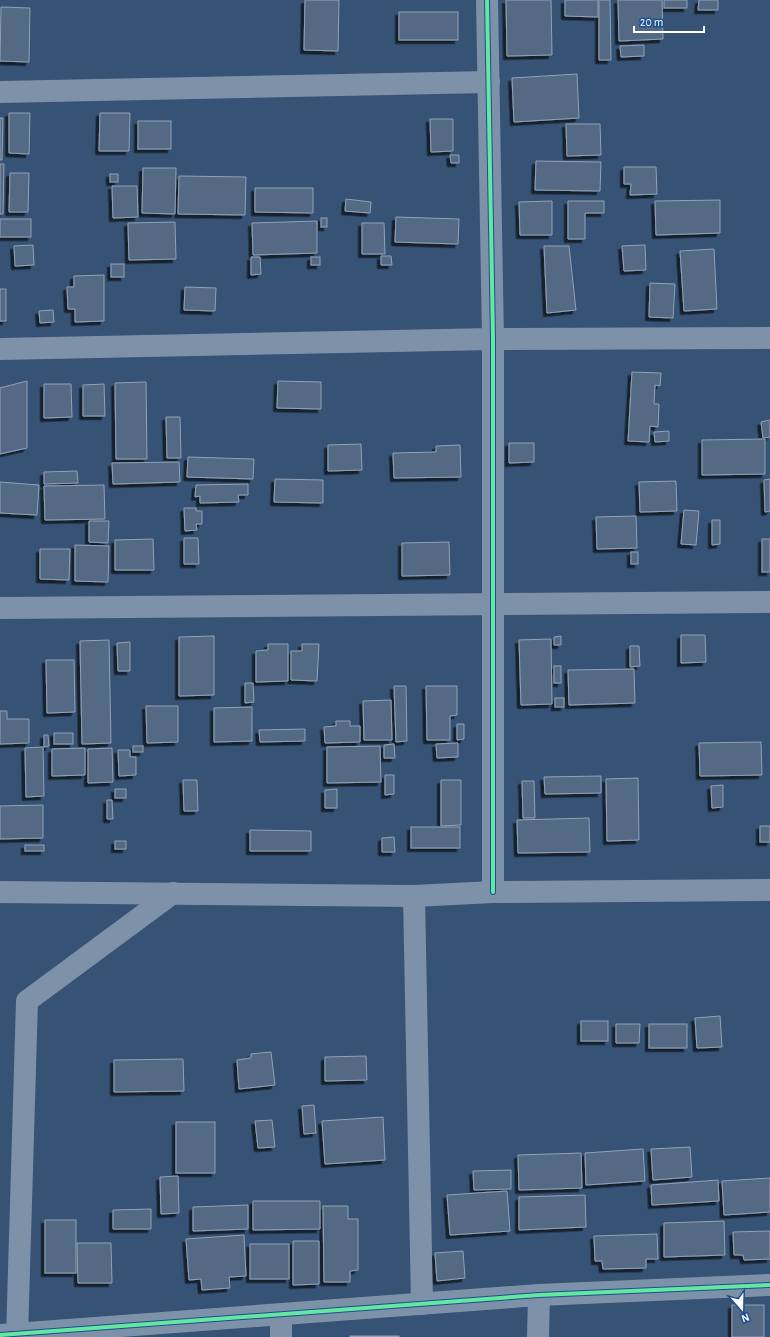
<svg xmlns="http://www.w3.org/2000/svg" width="770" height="1337" font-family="'Alegreya Sans',sans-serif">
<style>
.building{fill:#526984;stroke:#92a2b6;filter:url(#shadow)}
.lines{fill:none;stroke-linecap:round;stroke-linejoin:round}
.minor{stroke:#7d92a8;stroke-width:22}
.cycleway-casing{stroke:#1b4f8f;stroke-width:6}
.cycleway{stroke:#66e7a1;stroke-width:4}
</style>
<defs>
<filter id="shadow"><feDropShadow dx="-3.5" dy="3.5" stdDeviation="0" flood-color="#0009"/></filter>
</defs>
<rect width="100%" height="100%" fill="#365274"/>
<g class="building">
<path d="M305 0H339L338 51 304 50Z"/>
<path d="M506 0H551L552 55 507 56Z"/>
<path d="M565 0H598V17L565 16Z"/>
<path d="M599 0H610L611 60H599Z"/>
<path d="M618 0H662L663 39 619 41Z"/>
<rect x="664" y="0" width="23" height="8"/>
<path d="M699 0H718V10H698Z"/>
<path d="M1 7 30 8 29 62 0 61Z"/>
<rect x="399" y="12" width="59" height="28"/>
<path d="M644 45V56L621 57 620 46Z"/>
<path d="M577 74 579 118 514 122 512 78Z"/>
<path d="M9 113H30L29 154 9 153Z"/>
<path d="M100 113H130L129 151H99Z"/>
<path d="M0 118H3L2 160H0Z"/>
<path d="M430 119H453V151L431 152Z"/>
<rect x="138" y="121" width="33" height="28"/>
<path d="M566 124H600L601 155 567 156Z"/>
<path d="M450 155H459V163H451Z"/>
<path d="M536 161 601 162 600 191 535 190Z"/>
<path d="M0 164H4L3 214H0Z"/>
<path d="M624 167H656L657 194 630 195 631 184H624Z"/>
<path d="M143 168H176L175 214 142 213Z"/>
<path d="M10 173H29L28 212H9Z"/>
<rect x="110" y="174" width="8" height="8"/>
<path d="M179 176 246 177 245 215 178 214Z"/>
<path d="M112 186H137L138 217 113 218Z"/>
<path d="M255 188H313V213L255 212Z"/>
<path d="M346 199 371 202 370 213 345 211Z"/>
<path d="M720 200V233L656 235 655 201Z"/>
<path d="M552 201V235H520L519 202Z"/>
<path d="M568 201H604V213H585V239H568Z"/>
<path d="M396 217 459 219 458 244 395 242Z"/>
<rect x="321" y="218" width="6" height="9"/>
<rect x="0" y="219" width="31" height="18"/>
<path d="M317 221V253L253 255 252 223Z"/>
<path d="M175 222 176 259 129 260 128 223Z"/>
<path d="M362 223H384L385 254H362Z"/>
<path d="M33 245 34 265 15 266 14 246Z"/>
<path d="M645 245 646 270 624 271 622 246Z"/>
<path d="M544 246H569L576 310 547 313Z"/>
<path d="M714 249 717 309 684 311 680 251Z"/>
<path d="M381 256H391L392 265H381Z"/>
<path d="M251 257H260L261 274 251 275Z"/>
<rect x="311" y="257" width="9" height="8"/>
<rect x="111" y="264" width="13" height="13"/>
<path d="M104 275V321L75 322V309H68L67 287H74V276Z"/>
<path d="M650 283 675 284 673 318 649 317Z"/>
<path d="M185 287 216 288 215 311 184 310Z"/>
<rect x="0" y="289" width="6" height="32"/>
<path d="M53 310 54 322 40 323 39 311Z"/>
<path d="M632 372 661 373 660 386 655 385 654 404H659L658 427 650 426 649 442 628 441Z"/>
<path d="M27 381V448L0 454V388Z"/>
<path d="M278 381 321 382V409L277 408Z"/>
<path d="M146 382 147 459H116L115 383Z"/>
<path d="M44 384H71L72 417 44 418Z"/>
<path d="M104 384 105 416H83V385Z"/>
<path d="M166 417H180L181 458H167Z"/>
<path d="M770 420V437L763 438 761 422Z"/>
<path d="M669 431V441L655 442 654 432Z"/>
<path d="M765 439V474L702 475V440Z"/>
<path d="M509 443H534V462L509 463Z"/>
<path d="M361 444 362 470 328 471V445Z"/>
<path d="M460 445 461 477 394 478 393 453 436 452V446Z"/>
<path d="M188 457 254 459 253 479 187 477Z"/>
<path d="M179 462 180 482 113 484 112 463Z"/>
<path d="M77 471 78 483 44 484V472Z"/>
<path d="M275 479 323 480V503L274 502Z"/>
<path d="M770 479V511L765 512 764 480Z"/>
<path d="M676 481 677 511 640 512 639 482Z"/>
<path d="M0 482 39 485 37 515 0 513Z"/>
<path d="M248 484V495H238L239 502 200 503V496L195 497 196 485Z"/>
<path d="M104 485 105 519 45 520 44 486Z"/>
<path d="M184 508H196V511H202V524H196L197 530 185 531Z"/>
<path d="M684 510 699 511 696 545 681 544Z"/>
<path d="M636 516 637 548 597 549 596 517Z"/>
<path d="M712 520H720V544L712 545Z"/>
<path d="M89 521H109L108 543 89 542Z"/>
<path d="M184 538H198L199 564H184Z"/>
<path d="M153 539 154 570H115V540Z"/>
<rect x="762" y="539" width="8" height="33"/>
<path d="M449 542 450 575 402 576V543Z"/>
<path d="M75 545 109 546 108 582 75 581Z"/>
<path d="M40 549H70L69 580 40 579Z"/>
<rect x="631" y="552" width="7" height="12"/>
<path d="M681 635H705L706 662 681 663Z"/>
<path d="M214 636V695L179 696V637Z"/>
<path d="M561 636V645H554V637Z"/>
<path d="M551 639 552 704 521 705 519 640Z"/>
<path d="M109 640 111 743 82 744 80 641Z"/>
<path d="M130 642V671H118L117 643Z"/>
<path d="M268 644H288V681L256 682V651L268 650Z"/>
<path d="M302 644H319L317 681 291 680V651H302Z"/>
<path d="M630 646H639L640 666 630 667Z"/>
<path d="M46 660H74L75 712 47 713Z"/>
<rect x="554" y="666" width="7" height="17"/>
<path d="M634 669 635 703 569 705 568 670Z"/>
<path d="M245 683H253L254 702 245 703Z"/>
<path d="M394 686H406L407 741 396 742Z"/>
<path d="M426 686H457V715L450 716V740H427Z"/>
<rect x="555" y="698" width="9" height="9"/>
<path d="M391 700 392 740H364L363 701Z"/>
<path d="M146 706H178V742L147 743Z"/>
<path d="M252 707V741L214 742V708Z"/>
<path d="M0 711H7V719H29V743L0 744Z"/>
<path d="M336 721H350V726H360V742L325 743 324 727 336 726Z"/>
<path d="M457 724H464V739L457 740Z"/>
<path d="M305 729V741L260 742 259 730Z"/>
<rect x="54" y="733" width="19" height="11"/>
<path d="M44 735H48L49 746 44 747Z"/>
<path d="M761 742 762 775 700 776 699 743Z"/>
<path d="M458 743V757L437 758 436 744Z"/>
<path d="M394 744 395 758H384V745Z"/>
<rect x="133" y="746" width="10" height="6"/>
<path d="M380 746 381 782 327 783V747Z"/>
<path d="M43 747 44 796 26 797 25 748Z"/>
<path d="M85 748V775L52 776V749Z"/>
<path d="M112 748 113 782 88 783V749Z"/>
<path d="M118 750H130V757H136V775L119 776Z"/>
<path d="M385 775H394V794L385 795Z"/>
<path d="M601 776V793L545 794 544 777Z"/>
<path d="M638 778 639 840 607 841 606 779Z"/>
<path d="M183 780H197L198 811H184Z"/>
<path d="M441 780H461V825L441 826Z"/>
<path d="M522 781H534L535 818H523Z"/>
<path d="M723 785V807L712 808 711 786Z"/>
<rect x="115" y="789" width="11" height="9"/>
<path d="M337 789V808H325V790Z"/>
<path d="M107 800H112L113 819H107Z"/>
<path d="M43 805V838L0 839V806Z"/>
<path d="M589 818 590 852 518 853 517 820Z"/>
<rect x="760" y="826" width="10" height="16"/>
<rect x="411" y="827" width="49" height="21"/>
<path d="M250 830 311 831V851H250Z"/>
<path d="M394 837 395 852H382V838Z"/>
<rect x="115" y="841" width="11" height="8"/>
<rect x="25" y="845" width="19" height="6"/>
<path d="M720 1016 722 1047 697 1048 695 1018Z"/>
<rect x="581" y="1021" width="27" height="20"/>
<path d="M616 1024H640L639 1043H616Z"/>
<rect x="649" y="1024" width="38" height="24"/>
<path d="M271 1052 275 1085 239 1089 237 1060 251 1058V1054Z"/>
<path d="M366 1056 367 1080 325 1081V1057Z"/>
<path d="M183 1059 184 1091 114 1092V1060Z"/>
<path d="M314 1105 316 1133 304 1134 302 1106Z"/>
<path d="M383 1117 385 1160 325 1164 322 1121Z"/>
<path d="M272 1120 275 1147 258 1148 255 1121Z"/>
<rect x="176" y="1122" width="39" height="51"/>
<path d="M690 1147 692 1177 653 1180 651 1149Z"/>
<path d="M643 1149 645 1181 586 1185 585 1153Z"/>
<path d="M581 1153 582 1188 519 1190 518 1155Z"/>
<path d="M511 1170V1189L474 1190 473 1171Z"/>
<path d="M178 1176 179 1213 161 1214 160 1177Z"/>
<path d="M770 1178V1212L724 1215 722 1181Z"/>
<path d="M718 1180 719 1201 652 1205 651 1185Z"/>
<path d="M507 1191 510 1231 450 1235 447 1195Z"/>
<path d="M585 1195 586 1227 519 1230V1197Z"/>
<path d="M253 1201H320V1229L253 1230Z"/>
<path d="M248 1205V1229L193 1231V1207Z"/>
<path d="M323 1206H348V1219H358V1270L350 1271V1282H324Z"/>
<path d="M151 1209V1229H113V1210Z"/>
<rect x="45" y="1220" width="31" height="53"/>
<path d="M724 1221 725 1255 664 1257V1223Z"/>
<path d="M770 1231V1259L744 1260 743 1255H734L733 1232Z"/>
<path d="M657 1234 658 1259H646V1268L603 1269 602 1261H595L594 1236Z"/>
<path d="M244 1235 246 1276 229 1277 230 1288 202 1290 201 1279 189 1280 186 1239Z"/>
<path d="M293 1241H319V1284L293 1285Z"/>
<path d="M77 1243H111L112 1283H78Z"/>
<rect x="250" y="1244" width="39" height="35"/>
<path d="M463 1251 465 1278 437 1281 435 1253Z"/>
<rect x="732" y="1305" width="32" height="32"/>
<rect x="350" y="1336" width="49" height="1"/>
</g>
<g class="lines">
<g class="minor">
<path d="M487 0 493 339V892"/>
<path d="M0 92 489 82"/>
<path d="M0 349 493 339 770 338"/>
<path d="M0 608 770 602"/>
<path d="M0 892 414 896 493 892 770 890"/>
<path d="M414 896 422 1304"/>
<path d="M0 1335 539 1295 770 1285"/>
<path d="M17 1337 27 1001 173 893"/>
<path d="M281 1337V1315"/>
<path d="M538 1337 539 1295"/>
</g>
<g class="cycleway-casing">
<g id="cycleway">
<path d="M487 0 493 339V892"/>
<path d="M0 1335 539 1295 770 1285"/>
</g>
</g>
<use href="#cycleway" class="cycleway"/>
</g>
<g transform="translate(742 1309) rotate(160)" stroke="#1b4f8f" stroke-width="3" paint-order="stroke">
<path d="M0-3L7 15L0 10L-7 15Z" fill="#ffffff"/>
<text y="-6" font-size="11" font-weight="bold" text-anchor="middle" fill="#ffffff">N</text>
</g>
<path d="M634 26v6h70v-6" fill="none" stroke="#ffffff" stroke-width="2"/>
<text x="640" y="26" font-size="12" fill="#ffffff" stroke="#1b4f8f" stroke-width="3" paint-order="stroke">20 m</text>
</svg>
